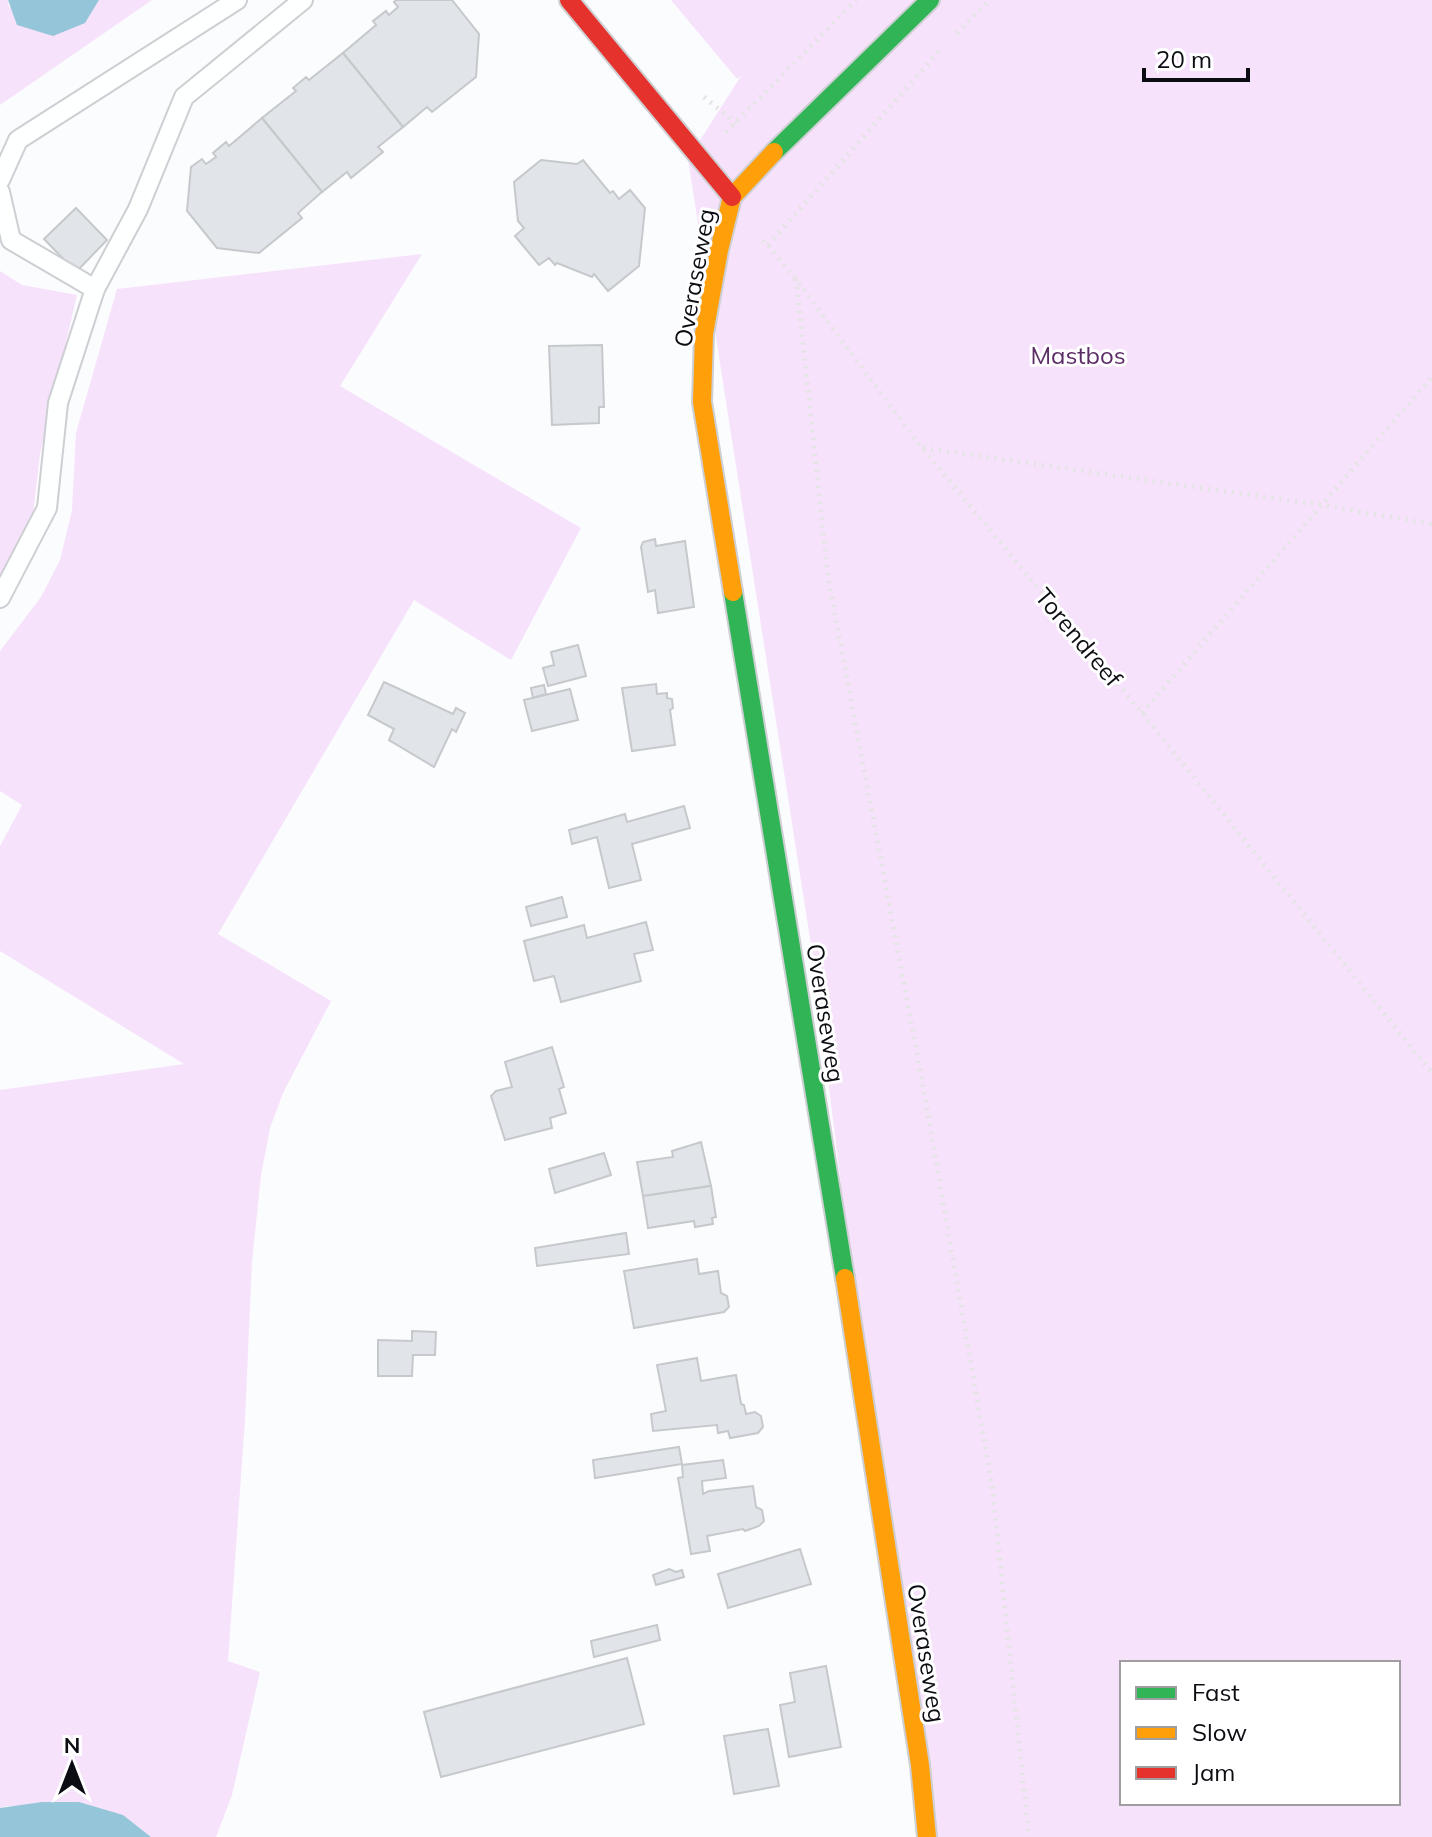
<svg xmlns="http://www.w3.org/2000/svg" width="1432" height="1837" font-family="Mulish,sans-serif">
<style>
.green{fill:#f7e2fc;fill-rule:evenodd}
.water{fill:#95c5d8}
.building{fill:#e1e4e8;stroke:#c6c9cc;stroke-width:2}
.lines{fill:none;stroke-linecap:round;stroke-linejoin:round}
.lane-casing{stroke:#cdcfd3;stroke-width:22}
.fast-casing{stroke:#cdcfd3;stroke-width:22}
.slow-casing{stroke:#cdcfd3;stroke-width:22}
.jam-casing{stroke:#cdcfd3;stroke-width:22}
.path{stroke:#e4e4e4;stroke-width:5;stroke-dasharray:2 6;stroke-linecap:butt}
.lane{stroke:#feffff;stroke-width:18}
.fast{stroke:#30b455;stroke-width:18}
.slow{stroke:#ff9f0a;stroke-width:18}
.jam{stroke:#e5322d;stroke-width:18}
.labels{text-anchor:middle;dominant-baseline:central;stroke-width:6;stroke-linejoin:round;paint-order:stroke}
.street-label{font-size:24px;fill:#0c0d13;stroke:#fff}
.park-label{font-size:24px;fill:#5c2c66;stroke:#fff}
</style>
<rect width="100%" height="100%" fill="#fbfcfe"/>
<g class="green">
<path d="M0 0H8L9 7 85 22 99 0H152L0 105Z"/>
<path d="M671 0H1432V1837H922L812 951 688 159 741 76 737 79ZM1122 1663H1398V1803H1122Z"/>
<path d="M422 254 340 386 581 528 511 660 414 600 218 934 331 1001 283 1093 270 1128 261 1175 252 1262 245 1419 228 1661 260 1672 232 1795 216 1837H151L123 1815 7 1806 0 1808V1090L184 1064 0 951V846L22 805 0 791V651L41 597 60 560 72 510 76 433 117 289Z"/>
<path d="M0 271 22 285 77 295 40 454 31 531 0 586Z"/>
</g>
<g class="water">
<path d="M8 0H99L85 23 53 36 17 25Z"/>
<path d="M42 1802H79L123 1815 151 1837H0V1808Z"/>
</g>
<g class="building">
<path d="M396 0H452L479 34 476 77 432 112 427 107 403 127 343 53 376 25 373 21 386 11 389 15 398 7 394 2Z"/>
<path d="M343 53 403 127 378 147 383 152 351 178 347 172 322 192 262 118 296 91 293 88 306 77 309 80Z"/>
<path d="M262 118 322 192 298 213 302 218 259 253 217 248 187 211 191 167 202 159 206 164 216 157 213 153 226 142 229 146Z"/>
<path d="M541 160 577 164 583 160 610 193 613 191 619 199 630 190 645 208 639 266 608 291 594 274 592 277 557 263 555 265 549 258 539 265 515 236 524 228 518 221 514 182Z"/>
<path d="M76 208 107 240 76 272 44 239Z"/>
<path d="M602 345 604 407H599V423L552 425 549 346Z"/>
<path d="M655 539 656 546 685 541 694 607 658 613 655 590 648 592 641 547 643 542Z"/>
<path d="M578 645 586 676 548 686 543 668 554 665 551 652Z"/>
<path d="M384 682 453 714 456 708 465 713 456 732 452 729 434 767 389 740 394 729 368 715Z"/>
<path d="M656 684 657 694 667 693V698L672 699 673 708 670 710 675 745 632 751 622 688Z"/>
<path d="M544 685 546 694 533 698 531 688Z"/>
<path d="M570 689 578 720 532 731 524 700Z"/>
<path d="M684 806 690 828 632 844 641 880 609 888 597 837 572 844 569 830 625 814 627 822Z"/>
<path d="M562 897 567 917 531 926 526 907Z"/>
<path d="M646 922 653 950 634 954 641 981 561 1002 554 976 534 981 524 941 584 925 587 938Z"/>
<path d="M552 1047 564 1087 559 1089 566 1113 550 1118 552 1128 505 1140 491 1096 496 1091 512 1087 505 1062Z"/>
<path d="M701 1142 711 1186 643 1196 637 1162 673 1157 672 1151Z"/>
<path d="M604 1153 611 1175 555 1193 549 1169Z"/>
<path d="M711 1186 716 1217 712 1218 713 1224 695 1227 694 1221 648 1228 643 1196Z"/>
<path d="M626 1233 629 1254 537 1266 535 1248Z"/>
<path d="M697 1259 699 1274 718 1271 721 1293 727 1296 729 1307 724 1312 634 1328 624 1271Z"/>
<path d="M412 1331 436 1332 435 1355H413L412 1376H378V1340L412 1341Z"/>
<path d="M697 1358 701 1381 736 1375 741 1404 744 1405 746 1414 755 1412 761 1416 763 1427 758 1433 730 1438 728 1431 718 1433 717 1425 653 1431 651 1414 666 1411 657 1365Z"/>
<path d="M679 1447 682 1464 595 1478 593 1460Z"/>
<path d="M723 1460 726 1478 702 1481 703 1494 709 1491 753 1486 756 1507 762 1510 764 1521 759 1526 745 1531 743 1529 707 1536 710 1551 691 1554 678 1478 683 1477 682 1465Z"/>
<path d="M800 1549 811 1584 728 1608 718 1574Z"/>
<path d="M669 1569 676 1572 682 1570 684 1577 656 1585 653 1575Z"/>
<path d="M657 1625 660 1640 594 1657 591 1641Z"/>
<path d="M627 1658 644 1724 441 1777 424 1712Z"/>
<path d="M826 1666 841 1747 789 1757 780 1705 795 1702 790 1673Z"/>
<path d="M768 1729 779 1786 734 1794 724 1736Z"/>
</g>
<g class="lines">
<g class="lane-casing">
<g id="lane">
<path d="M0 180 18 140 237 0"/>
<path d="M0 192 11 240 95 289"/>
<path d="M0 598 47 508 58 403 95 289 138 209 184 97 303 0"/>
</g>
</g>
<g class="fast-casing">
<g id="fast">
<path d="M774 152 930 0"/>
<path d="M733 592 845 1278"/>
</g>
</g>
<g class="slow-casing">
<g id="slow">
<path d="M733 592 702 402 704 334 719 250 732 197 774 152"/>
<path d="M845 1278 920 1765 927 1837"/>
</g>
</g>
<g class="jam-casing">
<path id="jam" d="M569 0 732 197"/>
</g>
<g class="path">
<path d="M957 33 990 0"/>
<path d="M704 97 736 123"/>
<path d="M726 132 856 0"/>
<path d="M763 240 796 279 922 448 1142 713 1432 1073"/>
<path d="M768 245 942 48"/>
<path d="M796 279 828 577 922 1080 992 1486 1029 1837"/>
<path d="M923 448 1321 505 1432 524"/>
<path d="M1142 713 1432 377"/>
</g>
<use href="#lane" class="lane"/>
<use href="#fast" class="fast"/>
<use href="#slow" class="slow"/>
<use href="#jam" class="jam"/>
</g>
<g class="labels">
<g class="street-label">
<text transform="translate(694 278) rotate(-80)">Overaseweg</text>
<text transform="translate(1079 637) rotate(50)">Torendreef</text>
<text transform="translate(826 1013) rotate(81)">Overaseweg</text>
<text transform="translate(927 1653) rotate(81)">Overaseweg</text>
</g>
<g class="park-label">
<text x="1078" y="355">Mastbos</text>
</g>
</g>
<rect x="1120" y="1661" width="280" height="144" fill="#ffffff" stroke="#9e9ea1" stroke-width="2"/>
<rect x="1136" y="1687" width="40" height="12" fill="#30b455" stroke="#9e9ea1" stroke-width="2"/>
<text x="1192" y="1701" font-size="24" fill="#0c0d13">Fast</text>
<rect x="1136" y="1727" width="40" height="12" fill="#ff9f0a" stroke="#9e9ea1" stroke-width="2"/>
<text x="1192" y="1741" font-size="24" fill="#0c0d13">Slow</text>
<rect x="1136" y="1767" width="40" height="12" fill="#e5322d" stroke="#9e9ea1" stroke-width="2"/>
<text x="1192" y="1781" font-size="24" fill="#0c0d13">Jam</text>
<g transform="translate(72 1765)" stroke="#ffffff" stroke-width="6" paint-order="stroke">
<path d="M0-6L14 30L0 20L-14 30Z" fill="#0c0d13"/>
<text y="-12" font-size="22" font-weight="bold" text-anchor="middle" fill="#0c0d13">N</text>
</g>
<path d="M1144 68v12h104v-12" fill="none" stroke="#0c0d13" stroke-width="4"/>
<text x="1156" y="68" font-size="24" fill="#0c0d13" stroke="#ffffff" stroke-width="6" paint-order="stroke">20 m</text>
</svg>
